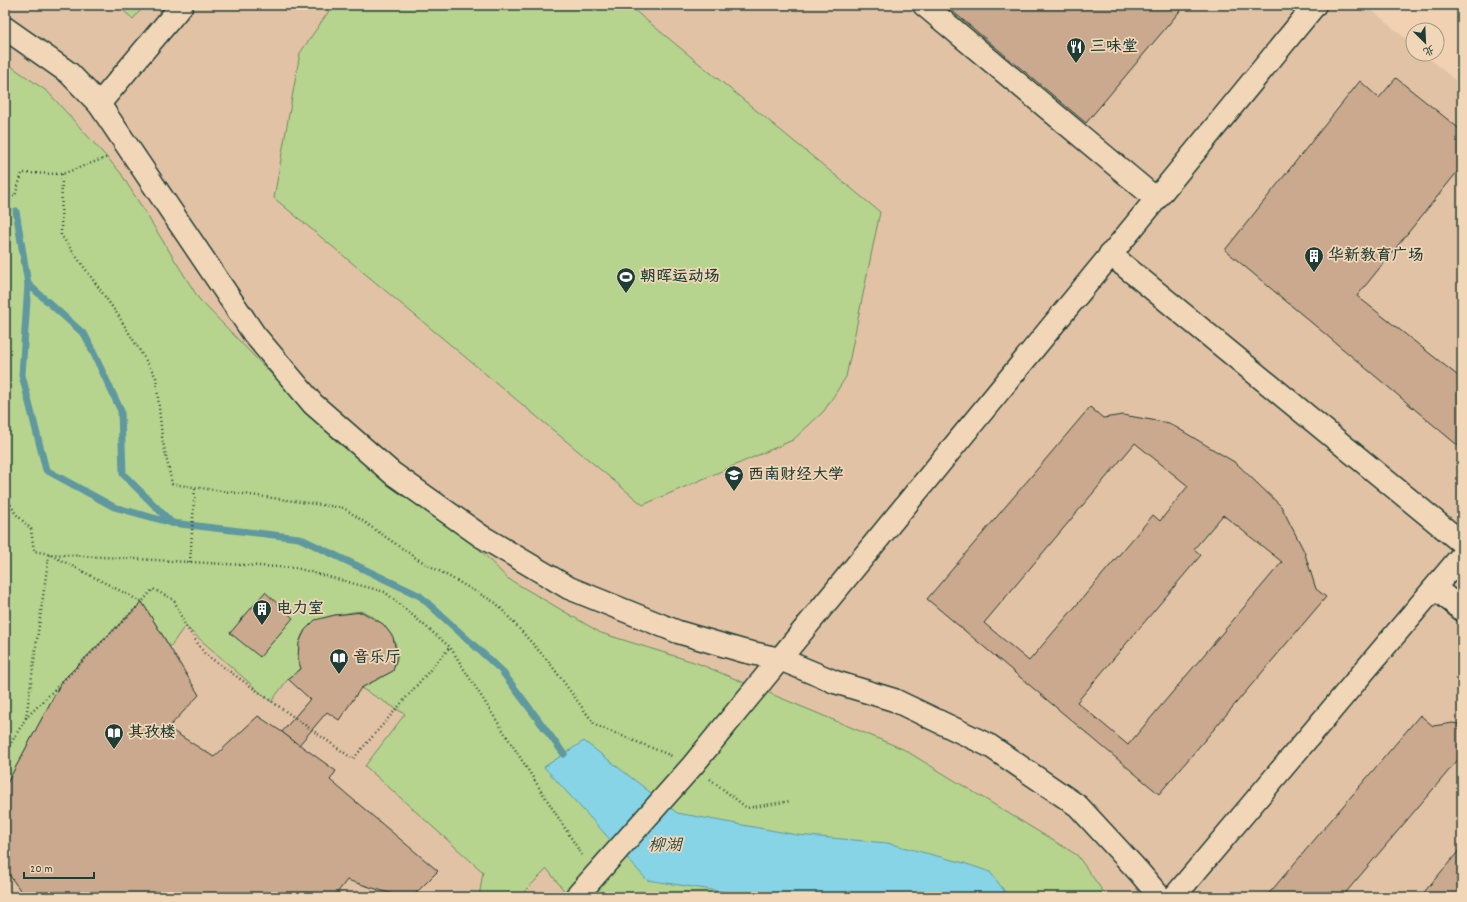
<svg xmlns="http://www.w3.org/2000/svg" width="1467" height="902" font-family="Dekko,'LXGW WenKai TC',sans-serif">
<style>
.built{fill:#e2c2a5}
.green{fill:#b6d48d;stroke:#6a8860}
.water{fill:#88d4e7;stroke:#5e989f}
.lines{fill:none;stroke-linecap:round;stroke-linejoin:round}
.stream{stroke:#5e989f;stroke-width:7}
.building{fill:#caa98e;stroke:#1f3d34;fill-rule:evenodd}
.minor-casing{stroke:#1f3d34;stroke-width:25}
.path{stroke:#1f3d34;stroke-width:2.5;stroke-dasharray:1 3;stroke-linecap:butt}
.minor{stroke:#f1d7b8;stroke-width:22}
.labels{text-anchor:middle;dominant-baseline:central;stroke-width:3.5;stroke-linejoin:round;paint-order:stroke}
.poi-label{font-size:16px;font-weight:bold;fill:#1f3d34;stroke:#f1d7b8;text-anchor:start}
.water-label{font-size:17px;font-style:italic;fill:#2a4c46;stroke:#f1d7b8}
</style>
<rect width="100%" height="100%" fill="#f2d1b2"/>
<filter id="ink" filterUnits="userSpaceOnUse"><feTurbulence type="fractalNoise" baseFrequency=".025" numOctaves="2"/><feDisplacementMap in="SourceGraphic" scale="8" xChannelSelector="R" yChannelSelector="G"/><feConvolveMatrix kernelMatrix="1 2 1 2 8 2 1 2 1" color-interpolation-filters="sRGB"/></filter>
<g filter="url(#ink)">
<path class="built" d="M5 5H1366L1413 45V54H1424L1462 86V897H5Z"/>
<g class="green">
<path d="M117 5H145L133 19Z"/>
<path d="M333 5H628L880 212 846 377 824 411 793 440 643 505 274 198 300 53Z"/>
<path d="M5 62 48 92 120 172 199 299 337 442 435 503 507 578 601 633 697 663 903 749 1077 855 1107 897H569L547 869 519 897H479L483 872 365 766 405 714 361 688 393 671C394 666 397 661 397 656 398 636 381 620 364 612 358 610 349 613 343 614 308 618 292 633 301 669L288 679 271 702 185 626 170 647 142 602 62 681 5 787Z"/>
</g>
<path class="water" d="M584 741 677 813 797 835 887 843 964 863 990 872 1009 897H758L647 880 544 767Z"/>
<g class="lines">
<g class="stream">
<path d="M16 211 28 284 22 375 46 470 114 507 172 523 299 538 420 596 501 670 564 754"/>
<path d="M28 284 85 335 121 411 123 474 172 523"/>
</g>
</g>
<g class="building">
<path d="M945 5H1185L1086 123Z"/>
<path d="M1396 78 1462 131V166L1357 296 1462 379V449L1225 250 1360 81 1379 98Z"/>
<path d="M1090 407 1103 418 1123 415 1169 423 1236 463 1281 506 1304 551 1316 589 1326 597 1159 794 927 599ZM1135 443 1188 486 1160 521 1153 515 1029 661 984 623ZM1223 515 1282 562 1128 745 1077 702 1201 555 1194 549Z"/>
<path d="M265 592 293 618 260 657 230 633Z"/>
<path d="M142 602 199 695 168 728 214 757 258 716 282 732 336 771 330 780 438 871 412 897H402L347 880 334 897H25L5 869V787L62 681Z"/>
<path d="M362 612 383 624 393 637 397 656 393 671 361 688 339 720 327 712 299 745 282 732 310 699 288 679 301 669 298 658 299 643 305 630 315 620 335 615Z"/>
<path d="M1420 715 1433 726 1453 723 1462 725V755L1342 897H1266Z"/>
<path d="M1462 847V897H1420Z"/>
</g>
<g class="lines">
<g class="minor-casing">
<g id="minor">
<path d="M924 5 1155 198"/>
<path d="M5 28 69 73 99 104 254 334 313 404 392 473 481 536 569 588 678 632 743 651 780 659 835 682 894 700 990 746 1078 806 1139 872 1160 897"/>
<path d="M99 104 182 5"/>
<path d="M1110 254 1462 543"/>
<path d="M1435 588 1462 610"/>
<path d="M576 897 693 765 1315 5"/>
<path d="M1174 897 1462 555"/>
</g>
</g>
<g class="path">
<path d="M62 174 61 235 118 315 156 377 162 437 172 484 344 508 416 558 496 603 549 662 595 725 672 756"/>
<path d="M5 196H15L22 173 62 174 108 157"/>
<path d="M5 494 15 513 31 529 34 551 49 554 142 602 153 589 174 600 185 625 205 654 353 759 450 647"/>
<path d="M190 562 195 487"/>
<path d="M26 718 49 554 296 568 385 592 450 647 582 855"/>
<path d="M5 753 26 718 142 602"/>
<path d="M710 779 747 808 791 801"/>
</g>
<use href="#minor" class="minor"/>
</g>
</g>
<defs>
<g id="restaurant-pin" transform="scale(1)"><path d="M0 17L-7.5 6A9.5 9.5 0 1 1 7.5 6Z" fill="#1f3d34" stroke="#f1d7b8"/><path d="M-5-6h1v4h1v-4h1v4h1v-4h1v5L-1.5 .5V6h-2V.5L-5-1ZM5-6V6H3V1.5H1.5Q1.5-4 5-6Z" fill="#fff"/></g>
<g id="building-pin" transform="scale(1)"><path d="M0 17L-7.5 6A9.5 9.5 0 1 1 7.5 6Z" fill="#1f3d34" stroke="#f1d7b8"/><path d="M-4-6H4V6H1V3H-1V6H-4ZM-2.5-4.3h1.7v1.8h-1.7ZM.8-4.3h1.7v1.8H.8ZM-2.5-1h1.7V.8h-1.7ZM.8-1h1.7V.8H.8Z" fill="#fff"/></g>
<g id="stadium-pin" transform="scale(1)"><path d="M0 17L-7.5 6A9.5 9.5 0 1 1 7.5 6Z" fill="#1f3d34" stroke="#f1d7b8"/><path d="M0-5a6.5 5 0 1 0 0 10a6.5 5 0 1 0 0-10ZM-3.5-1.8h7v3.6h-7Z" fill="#fff"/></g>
<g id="university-pin" transform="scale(1)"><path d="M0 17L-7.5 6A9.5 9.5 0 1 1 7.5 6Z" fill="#1f3d34" stroke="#f1d7b8"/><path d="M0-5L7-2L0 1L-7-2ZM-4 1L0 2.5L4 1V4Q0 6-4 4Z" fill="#fff"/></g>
<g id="library-pin" transform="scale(1)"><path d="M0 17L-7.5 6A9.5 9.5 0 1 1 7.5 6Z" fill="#1f3d34" stroke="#f1d7b8"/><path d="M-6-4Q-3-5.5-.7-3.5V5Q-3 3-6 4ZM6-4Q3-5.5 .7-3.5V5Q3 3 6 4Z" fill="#fff"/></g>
</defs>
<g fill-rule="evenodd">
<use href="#restaurant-pin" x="1076" y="47"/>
<use href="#building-pin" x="1314" y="256"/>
<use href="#stadium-pin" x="626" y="277"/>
<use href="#university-pin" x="734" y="475"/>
<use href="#building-pin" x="262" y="609"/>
<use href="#library-pin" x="339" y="658"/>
<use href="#library-pin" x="114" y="733"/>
</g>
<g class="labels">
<g class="poi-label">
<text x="1090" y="47">三味堂</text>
<text x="1328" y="256">华新教育广场</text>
<text x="640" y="277">朝晖运动场</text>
<text x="748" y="475">西南财经大学</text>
<text x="276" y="609">电力室</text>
<text x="353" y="658">音乐厅</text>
<text x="128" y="733">其孜楼</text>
</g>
<g class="water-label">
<text x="665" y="847">柳湖</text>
</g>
</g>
<rect width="1467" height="902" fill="none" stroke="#f1d7b8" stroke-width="20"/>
<rect x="10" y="10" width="1447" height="882" fill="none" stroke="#1f3d34" stroke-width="1.5" filter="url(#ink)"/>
<g transform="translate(1425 42) rotate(156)"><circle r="19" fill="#f1d7b8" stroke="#9d9983"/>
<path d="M0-3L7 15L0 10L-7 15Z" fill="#1f3d34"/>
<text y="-6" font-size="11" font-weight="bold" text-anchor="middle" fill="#1f3d34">北</text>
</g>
<path d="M24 872v6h70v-6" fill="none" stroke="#1f3d34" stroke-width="2"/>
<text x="30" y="872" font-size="12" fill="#1f3d34" stroke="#f1d7b8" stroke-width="3" paint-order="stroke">20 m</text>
</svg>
